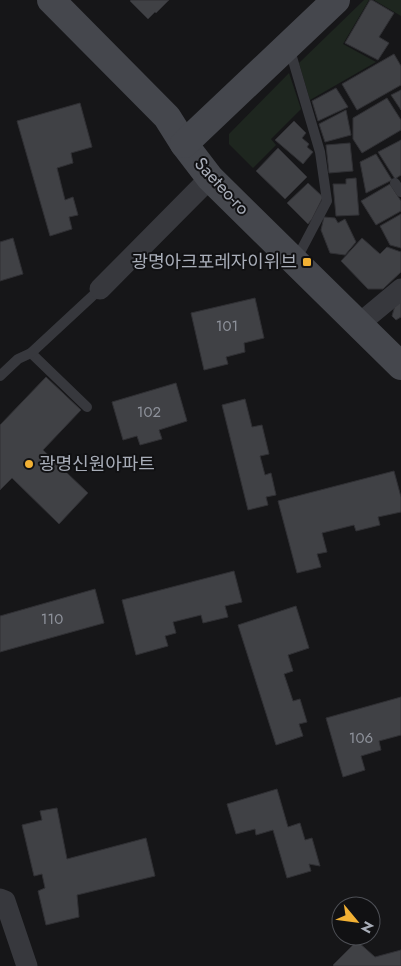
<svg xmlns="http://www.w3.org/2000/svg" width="401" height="966" font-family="Jost,'Noto Sans KR',sans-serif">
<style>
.green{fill:#1e261f}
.building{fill:#404145;stroke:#303034}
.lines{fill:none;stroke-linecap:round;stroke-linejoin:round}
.lane{stroke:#37383d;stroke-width:10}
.street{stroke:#37383d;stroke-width:21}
.secondary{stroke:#45474d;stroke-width:28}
.poi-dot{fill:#f2b134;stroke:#111113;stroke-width:2}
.labels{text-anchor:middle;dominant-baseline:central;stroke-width:4;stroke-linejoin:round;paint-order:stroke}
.number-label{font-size:15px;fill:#8e929b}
.street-label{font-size:18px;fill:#a8adb8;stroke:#111113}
.poi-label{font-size:18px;fill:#a8adb8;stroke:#111113;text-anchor:end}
</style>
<rect width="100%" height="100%" fill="#161618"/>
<g class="green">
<path d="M364 0H369L343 44 376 62 310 100 299 63Z"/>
<path d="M374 0H401V16Z"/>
<path d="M289 73 301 109 271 139 276 145 253 168 229 144V134Z"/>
</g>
<g class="building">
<path d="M131 0H169L156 13 155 12 148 19 130 1Z"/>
<path d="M370 0H372L394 13 379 37 389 43 378 60 345 43Z"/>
<path d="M394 54 401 66V85L357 110 342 84Z"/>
<path d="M336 88 348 107 318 121 312 101Z"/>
<path d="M401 90V110L391 95Z"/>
<path d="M387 98 401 120V130L362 153 353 139V118Z"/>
<path d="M80 103 92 147 71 153 73 163 57 168 65 200 73 197 78 215 69 217 72 229 50 236 17 121Z"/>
<path d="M346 110 351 135 325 142 319 124Z"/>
<path d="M294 121 306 133 302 138 309 144 307 147 313 152 303 164 275 140Z"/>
<path d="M401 140V175L395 179 378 152Z"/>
<path d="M350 143 353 171 329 173 326 145Z"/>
<path d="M278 148 307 177 285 199 256 171Z"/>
<path d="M376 154 392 180 366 193 360 162Z"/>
<path d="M356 178 359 215 336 216 333 184H346V179Z"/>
<path d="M308 183 323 197 312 219 308 224 287 203Z"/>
<path d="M390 184 401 201V211L376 225 361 201Z"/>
<path d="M401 214V248L390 245 380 226Z"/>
<path d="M324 217 335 218 338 223 345 219 356 242 345 255 330 253 321 230Z"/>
<path d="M13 238 23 274 0 281V242Z"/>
<path d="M362 238 380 254 387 247 401 252V272L383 289H368L341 261Z"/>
<path d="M255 298 264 338 244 343 245 352 226 357 228 364 204 370 191 313Z"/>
<path d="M401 298V317L396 320 392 316 396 302Z"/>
<path d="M46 377 81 410 43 450 88 493 59 524 12 478 0 490V425Z"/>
<path d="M176 383 187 421 159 430 162 439 140 445 137 436 123 440 112 402Z"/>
<path d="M245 399 252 427 262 425 269 454 260 456 265 475 271 473 276 495 266 497 268 505 248 510 222 405Z"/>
<path d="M394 471 401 497V512L378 517 380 525 356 531 354 525 322 533 327 552 317 554 321 567 297 573 278 501Z"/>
<path d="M234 571 242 602 225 606 228 617 203 623 201 615 173 622 176 633 165 636 168 646 136 655 122 600Z"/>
<path d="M95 589 104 623 0 652V616Z"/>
<path d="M296 606 309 648 288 655 293 671 284 674 293 701 300 699 307 722 299 724 303 736 276 745 238 625Z"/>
<path d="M401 697V735L379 741 381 750 361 756 365 770 343 777 326 718Z"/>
<path d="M277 789 288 827 300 823 305 840 312 838 320 866 309 864 311 871 287 878 273 830 256 835 255 829 236 834 227 804Z"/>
<path d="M57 808 67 859 146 838 155 876 77 895 79 917 46 925 38 891 45 888 42 874 34 876 22 825 42 820 40 811Z"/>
<path d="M357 941 375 957 401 950V966H334L333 965Z"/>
</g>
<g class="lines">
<g class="lane">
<path d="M289 47 320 152 327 201 296 260"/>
<path d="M395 183 401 192"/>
<path d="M31 353 87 407"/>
<path d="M0 376 18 359 31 353 100 289"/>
</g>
<g class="street">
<path d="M100 289 210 178"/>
<path d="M359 324 401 289"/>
<path d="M0 899 5 901 27 966"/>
</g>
<g class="secondary">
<path d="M51 0 167 117 184 144 210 178 401 366"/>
<path d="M184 144 336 0"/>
</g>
</g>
<g class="poi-dot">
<rect x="302" y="257" width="10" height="10" rx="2.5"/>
<circle cx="29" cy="464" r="5"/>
</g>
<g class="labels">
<g class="number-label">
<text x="227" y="326">101</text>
<text x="149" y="412">102</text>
<text x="52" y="619">110</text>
<text x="361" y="738">106</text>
</g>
<g class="street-label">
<text transform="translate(222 186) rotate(47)">Saeteo-ro</text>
</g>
<g class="poi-label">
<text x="297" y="262">광명아크포레자이위브</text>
<text x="39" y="464" text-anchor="start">광명신원아파트</text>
</g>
</g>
<g transform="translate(356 921) rotate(119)"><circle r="24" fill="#111113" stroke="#4d4f55"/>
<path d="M0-4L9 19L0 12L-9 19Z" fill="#f2b134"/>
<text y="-8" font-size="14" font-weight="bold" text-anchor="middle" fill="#a8adb8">N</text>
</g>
</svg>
